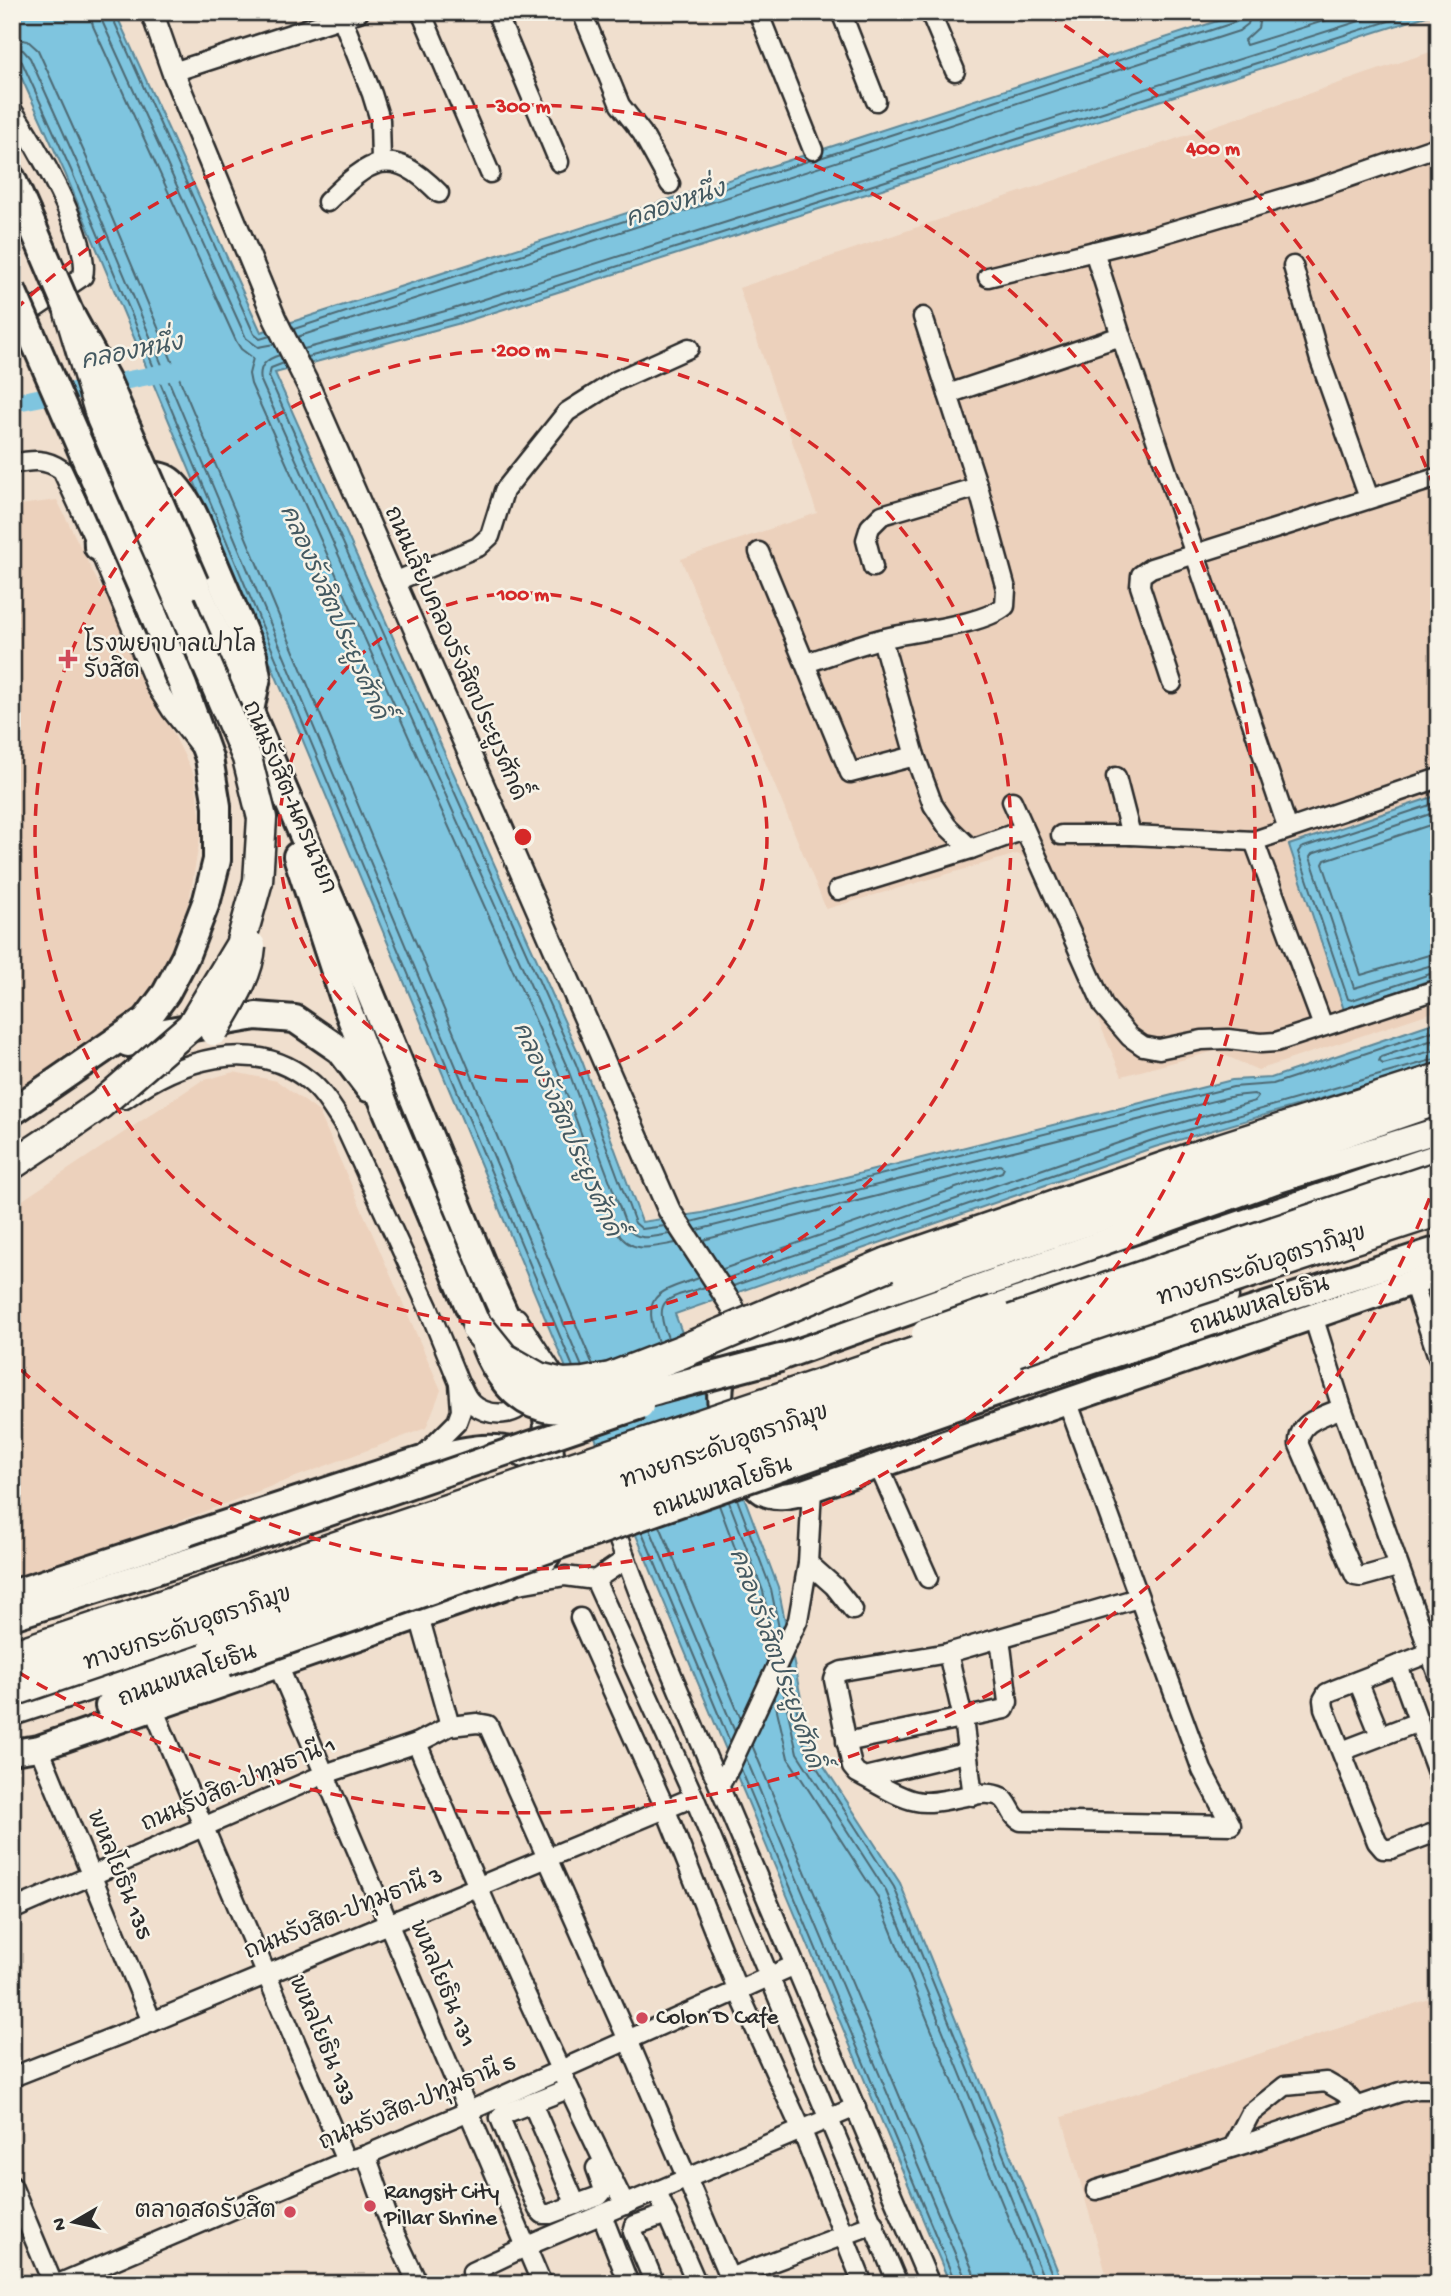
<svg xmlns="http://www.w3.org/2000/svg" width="1451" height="2296" font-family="'Gochi Hand','Playpen Sans Thai',sans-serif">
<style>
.built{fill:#ecd1bc}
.water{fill:#7fc5df;stroke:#5d8797;stroke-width:2}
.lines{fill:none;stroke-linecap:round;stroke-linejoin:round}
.shore{stroke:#4d6973;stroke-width:2}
.canal{stroke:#7fc5df;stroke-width:18}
.minor-casing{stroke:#2b2b2b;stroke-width:23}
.tertiary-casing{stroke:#2b2b2b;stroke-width:26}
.secondary-casing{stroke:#2b2b2b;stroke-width:30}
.primary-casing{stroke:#2b2b2b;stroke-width:32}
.trunk-casing{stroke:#2b2b2b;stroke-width:33}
.motorway-casing{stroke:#2b2b2b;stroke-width:37}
.minor{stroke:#f7f3e8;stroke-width:18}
.tertiary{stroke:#f7f3e8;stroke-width:21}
.secondary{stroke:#f7f3e8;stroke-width:24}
.primary{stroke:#f7f3e8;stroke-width:26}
.trunk{stroke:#f7f3e8;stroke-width:28}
.motorway{stroke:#f7f3e8;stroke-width:32}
.secondary-bridge-casing{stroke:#2b2b2b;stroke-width:30;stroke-linecap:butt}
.primary-bridge-casing{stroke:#2b2b2b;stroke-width:32;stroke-linecap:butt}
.trunk-bridge-casing{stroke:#2b2b2b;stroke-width:33;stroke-linecap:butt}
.motorway-bridge-casing{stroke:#2b2b2b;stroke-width:37;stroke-linecap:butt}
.secondary-bridge{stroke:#f7f3e8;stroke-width:24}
.primary-bridge{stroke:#f7f3e8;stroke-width:26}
.trunk-bridge{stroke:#f7f3e8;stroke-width:28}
.motorway-bridge{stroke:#f7f3e8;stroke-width:32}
.ring{fill:none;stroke:#d62828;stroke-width:3.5;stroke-dasharray:12 9}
.poi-dot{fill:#d1495b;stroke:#f7f3e8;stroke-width:2.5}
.labels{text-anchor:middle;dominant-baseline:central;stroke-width:5;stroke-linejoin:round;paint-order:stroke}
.poi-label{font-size:23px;fill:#2b2b2b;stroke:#f7f3e8;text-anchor:start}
.street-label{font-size:23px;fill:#2b2b2b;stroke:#f7f3e8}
.water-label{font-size:24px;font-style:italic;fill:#445961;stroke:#f7f3e8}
.centre{fill:#d62828;stroke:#f7f3e8;stroke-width:3.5}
.ring-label{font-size:21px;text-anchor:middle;font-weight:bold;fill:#d62828;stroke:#f7f3e8;stroke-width:5;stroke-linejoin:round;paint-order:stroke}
</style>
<rect width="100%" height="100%" fill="#f0dfce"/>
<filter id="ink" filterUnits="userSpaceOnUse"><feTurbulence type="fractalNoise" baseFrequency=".0143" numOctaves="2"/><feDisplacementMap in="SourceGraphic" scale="14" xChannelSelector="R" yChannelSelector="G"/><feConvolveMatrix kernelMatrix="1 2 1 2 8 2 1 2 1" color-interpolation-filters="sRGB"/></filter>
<g filter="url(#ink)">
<g class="built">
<path d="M1439 49V1010L1258 1070 1215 1051 1122 1076 1029 859 1017 854 826 909 681 559 817 513 739 288Z"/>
<path d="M57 500 194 775 202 826 189 902 169 954 140 1012 12 1104V506Z"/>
<path d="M234 1072 277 1081 319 1112 441 1390 426 1428 12 1584V1207L201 1081Z"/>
<path d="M1439 1996V2284H1109L1062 2117Z"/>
</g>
<g class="water">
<path d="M12 12H115L261 332 1245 12H1439L457 324 275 373 582 1061 642 1222 702 1213 1232 1080 1271 1078 1439 1021V1064L1155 1147 675 1314 778 1587 811 1746 900 1883 1063 2284H950L65 173 12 57Z"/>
<path d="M1439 795V977L1344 1010 1289 845Z"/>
</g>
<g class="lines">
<g class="shore">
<path d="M90 12 93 26 236 341 241 349 253 358 249 374 251 384 558 1071 617 1231C630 1255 654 1247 676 1243"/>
<path d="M101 12 102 21 246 338 258 347 274 344"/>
<path d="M110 12 254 334 260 339 270 336"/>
<path d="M1261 12 1258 28 1244 41 1246 45 1353 12"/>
<path d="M12 38 28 41 38 50 89 163 593 1365"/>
<path d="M12 48 23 50 30 58 79 167 582 1367"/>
<path d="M12 57 18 58 22 62 71 170 573 1367"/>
<path d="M820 158 1236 22 1241 18 1242 12"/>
<path d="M294 329 811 160"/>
<path d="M297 337 1239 31 1248 24 1251 12"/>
<path d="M304 349 453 309 1388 12"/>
<path d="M280 355C266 359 258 366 261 381L567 1067 627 1227C637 1243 654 1236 670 1234"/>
<path d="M308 357 455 318 1417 12"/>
<path d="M284 363 271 368 269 377 576 1064 635 1223 642 1229 665 1226"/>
<path d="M1439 802 1301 848 1298 852 1348 999 1352 1000 1439 971"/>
<path d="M1439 811 1312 854 1310 857 1354 988 1439 963"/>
<path d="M1439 822 1325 860 1323 864 1361 975 1439 952"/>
<path d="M1439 1038 1381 1057 1379 1061 1383 1064 1439 1049"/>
<path d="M691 1222 1233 1087 1273 1084 1439 1029"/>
<path d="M697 1230 1234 1096 1254 1094 1258 1097 1255 1101 1150 1132 728 1278"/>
<path d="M703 1240 1000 1165 1004 1168 1002 1172 723 1269"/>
<path d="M733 1286 1153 1140 1439 1058"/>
<path d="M668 1338C651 1296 669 1299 705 1287"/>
<path d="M658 1342C640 1294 658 1292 699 1278"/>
<path d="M737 1499 771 1589 780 1633"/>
<path d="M729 1502 763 1591 774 1646"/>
<path d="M719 1505 752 1594 767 1662"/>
<path d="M660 1526 741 1719"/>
<path d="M650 1529 735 1732"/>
<path d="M642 1532 730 1742"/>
<path d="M788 1667 805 1749 894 1887 1056 2284"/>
<path d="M781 1681 797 1753 886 1891 1046 2284"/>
<path d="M774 1697 788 1758 877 1896 1035 2284"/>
<path d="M752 1745 973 2271 976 2284"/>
<path d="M746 1758 964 2275 965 2284"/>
<path d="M741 1769 956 2284"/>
</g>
<path class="canal" d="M12 403 174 371"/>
<g class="minor-casing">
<g id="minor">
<path d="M421 12 490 173"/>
<path d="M496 12 559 162"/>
<path d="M582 12 620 105 642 133 670 184"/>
<path d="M758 12 813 150"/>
<path d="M841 12 876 101"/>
<path d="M930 12 955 71"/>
<path d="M342 18 372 94 380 120 381 161"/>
<path d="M173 72 359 12"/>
<path d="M12 110C34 140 92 242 83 276L12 324"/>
<path d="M327 202C370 159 391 144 439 193"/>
<path d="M1094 251 1121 336 1288 829"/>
<path d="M1293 266 1320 360 1369 498"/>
<path d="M988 277 1148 238 1312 190 1439 146"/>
<path d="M948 394 1121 336"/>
<path d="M12 464C32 460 45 458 62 470L98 547 156 686 172 711 198 744"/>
<path d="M759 552 850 773 915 756"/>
<path d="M873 567 866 540 870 527 882 515 978 487"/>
<path d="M394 582 478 547 490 536 504 491 567 412 616 381 689 348"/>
<path d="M882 639 915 756 933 805 947 826 971 849"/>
<path d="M806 663C832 655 858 644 885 638 917 630 981 626 1005 606L1006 589 978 487 923 317"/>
<path d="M1172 683 1140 586 1141 575 1151 568 1439 477"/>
<path d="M1116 777 1131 835"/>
<path d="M1012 801 1104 1007 1130 1037 1143 1046 1159 1049 1202 1040 1228 1039 1261 1043 1276 1042 1439 989"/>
<path d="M1061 835H1131L1254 841 1439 778"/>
<path d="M1254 841 1323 1026"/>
<path d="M838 890 971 849 1024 830"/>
<path d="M125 1099C177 1061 252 1035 308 1080 324 1092 334 1111 345 1127L428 1307 459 1383 461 1411 457 1422 419 1460"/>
<path d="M1413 1282 1438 1357"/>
<path d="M1313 1316 1342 1408 1439 1678"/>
<path d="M517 1318 555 1376 559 1387"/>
<path d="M461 1386C464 1391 466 1397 470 1401 485 1419 524 1419 529 1392"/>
<path d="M1068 1403 1202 1770 1231 1825 1021 1821C1010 1816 1011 1803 1001 1797 980 1786 941 1807 916 1801 896 1797 875 1782 857 1773L852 1767 834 1680 836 1674 842 1671 948 1653 1138 1598"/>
<path d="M1342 1408C1324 1416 1297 1421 1299 1445L1355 1576 1361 1577 1397 1567"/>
<path d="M879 1467 928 1578"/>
<path d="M610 1517 653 1630 930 2284"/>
<path d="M808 1563 834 1586 853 1610"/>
<path d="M595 1580 626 1559"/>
<path d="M519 1584 565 1576 595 1580 694 1797 898 2284"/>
<path d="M419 1616 450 1726"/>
<path d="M580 1618 665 1808 738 1991 802 2131 863 2284"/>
<path d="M948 1653 963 1719 973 1796"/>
<path d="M1429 1653 1334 1690 1327 1693 1323 1700 1324 1708 1377 1842 1383 1849H1391L1439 1831"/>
<path d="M278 1665 542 2284"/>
<path d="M1398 1665 1439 1778"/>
<path d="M1358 1681 1380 1735"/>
<path d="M153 1708 346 2161"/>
<path d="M846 1742 1005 1709 1008 1702 1000 1638"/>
<path d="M417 1743C482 1900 550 2053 625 2205"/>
<path d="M39 1748 152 2022"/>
<path d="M1342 1751 1418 1722"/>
<path d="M865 1777 966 1753"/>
<path d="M720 1785 730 1767 798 1620 808 1563 812 1489"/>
<path d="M12 1910 325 1774 417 1743 450 1726 477 1723 488 1725 628 2040 732 2284"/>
<path d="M12 2077 152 2022 694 1797"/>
<path d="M560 2092 504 2114 500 2118 538 2209 543 2214H550L599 2196 604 2190 596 2168"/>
<path d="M532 2103 576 2205"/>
<path d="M1233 2147 1250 2114 1285 2086 1326 2082 1345 2093 1357 2107"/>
<path d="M366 2155 391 2226 418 2284"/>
<path d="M12 2186 53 2284"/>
<path d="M1096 2190 1257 2140 1400 2092 1418 2089H1439"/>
<path d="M657 2192 697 2284"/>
<path d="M602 2215 629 2284"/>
<path d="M472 2272 527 2246 856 2107"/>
<path d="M729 2278 874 2224"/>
<path d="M58 2284 346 2161 366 2155 469 2111 795 1965"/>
<path d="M655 2284 633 2232 635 2225 667 2214"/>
</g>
</g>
<g class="tertiary-casing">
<path id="tertiary" d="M152 12 173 72 275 319 309 387 669 1210 732 1306 746 1337"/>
</g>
<g class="secondary-casing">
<g id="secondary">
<path d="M1439 1102 769 1333C752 1341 736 1348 727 1365 721 1378 719 1393 721 1407 724 1429 744 1481 763 1492 774 1499 788 1496 800 1493L1439 1273"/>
<path d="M780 1358 1275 1181 1439 1130"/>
<path d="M1013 1387 1439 1249"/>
<path d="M12 1593 419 1460C452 1453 496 1438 528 1457 540 1465 547 1481 553 1493"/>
<path d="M12 1617 195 1559"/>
<path d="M108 1706 226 1663"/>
<path d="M12 1752 39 1748 503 1587C525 1577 548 1567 554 1540"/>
</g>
</g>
<g class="primary-casing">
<g id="primary">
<path d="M12 179 26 211"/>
<path d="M98 547C97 519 95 502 119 485 133 474 161 470 174 485 192 504 201 532 211 556 225 589 239 622 253 655L257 677 250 711"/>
<path d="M195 584 350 944 484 1269 527 1364 547 1417 553 1493"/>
<path d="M297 856 346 1005 387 1111 478 1328"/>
<path d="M128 1043 159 1033 256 1016 295 1019 340 1050 369 1088"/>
<path d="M12 1112 146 1020 166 993 185 957 207 900 217 860V806L209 758 183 686 152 611"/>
</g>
</g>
<g class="trunk-casing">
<g id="trunk">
<path d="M12 1165 57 1135"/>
<path d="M994 1310 1439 1158"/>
<path d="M1007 1370 1224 1296"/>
<path d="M12 1711 214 1645"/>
</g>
</g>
<g class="motorway-casing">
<path id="motorway" d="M888 1264 1192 1159 1439 1080"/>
</g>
<use href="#minor" class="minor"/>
<use href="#tertiary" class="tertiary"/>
<use href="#secondary" class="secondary"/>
<use href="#primary" class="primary"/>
<use href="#trunk" class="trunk"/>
<use href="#motorway" class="motorway"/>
<g class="secondary-bridge-casing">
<g id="secondary-bridge">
<path d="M195 1559 641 1406"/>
<path d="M226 1663 1013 1387"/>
</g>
</g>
<g class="primary-bridge-casing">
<g id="primary-bridge">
<path d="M26 211 69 312 106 379 195 584"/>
<path d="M12 290 152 611"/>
<path d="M485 1346C494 1370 514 1400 541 1407 573 1417 633 1397 666 1388 704 1378 742 1368 780 1358"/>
</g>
</g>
<g class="trunk-bridge-casing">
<g id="trunk-bridge">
<path d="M214 1031C229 1005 249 976 251 946"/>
<path d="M57 1135 100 1105 191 1026 240 945 258 881 262 818 247 758 101 418 69 312"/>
<path d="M926 1334 994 1310"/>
<path d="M214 1645 650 1491 1007 1370"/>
</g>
</g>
<g class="motorway-bridge-casing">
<g id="motorway-bridge">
<path d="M478 1328 503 1359 538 1379 563 1385 584 1384 611 1379 681 1352 888 1264"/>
<path d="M12 1657 1439 1178"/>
<path d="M12 1690 1133 1310 1439 1209"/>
</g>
</g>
<use href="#secondary-bridge" class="secondary-bridge"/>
<use href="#primary-bridge" class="primary-bridge"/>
<use href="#trunk-bridge" class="trunk-bridge"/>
<use href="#motorway-bridge" class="motorway-bridge"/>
</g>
</g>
<g class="ring">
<circle cx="523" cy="837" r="244"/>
<circle cx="523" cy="837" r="488"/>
<path d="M15 310A732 732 0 1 1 15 1364"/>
<path d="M1437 1179A976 976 0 0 1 13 1669M1047 14A976 976 0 0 1 1437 495"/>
</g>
<g class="poi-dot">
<path d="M64.5 648.5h7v7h7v7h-7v7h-7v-7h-7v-7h7z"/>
<circle cx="642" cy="2018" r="7"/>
<circle cx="370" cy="2206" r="7"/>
<circle cx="290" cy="2212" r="7"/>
</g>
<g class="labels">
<g class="poi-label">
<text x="84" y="646">โรงพยาบาลเปาโล<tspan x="84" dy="26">รังสิต</tspan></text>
<text x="656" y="2018">Colon D Cafe</text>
<text x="384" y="2193">Rangsit City<tspan x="384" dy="26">Pillar Shrine</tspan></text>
<text x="276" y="2212" text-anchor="end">ตลาดสดรังสิต</text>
</g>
<g class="street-label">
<text transform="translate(454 654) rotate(66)">ถนนเลียบคลองรังสิตประยูรศักดิ์</text>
<text transform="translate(288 798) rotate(67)">ถนนรังสิต-นครนายก</text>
<text transform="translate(1262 1267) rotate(-18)">ทางยกระดับอุตราภิมุข</text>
<text transform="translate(1260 1307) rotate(-18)">ถนนพหลโยธิน</text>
<text transform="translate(725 1448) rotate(-19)">ทางยกระดับอุตราภิมุข</text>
<text transform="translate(723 1489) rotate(-19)">ถนนพหลโยธิน</text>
<text transform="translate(188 1630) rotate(-19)">ทางยกระดับอุตราภิมุข</text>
<text transform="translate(188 1677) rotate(-20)">ถนนพหลโยธิน</text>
<text transform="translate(239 1786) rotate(-23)">ถนนรังสิต-ปทุมธานี 1</text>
<text transform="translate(118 1875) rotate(68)">พหลโยธิน 135</text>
<text transform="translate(344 1915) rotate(-22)">ถนนรังสิต-ปทุมธานี 3</text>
<text transform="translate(441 1984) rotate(67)">พหลโยธิน 131</text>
<text transform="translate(321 2041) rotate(67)">พหลโยธิน 133</text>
<text transform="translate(418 2104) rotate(-23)">ถนนรังสิต-ปทุมธานี 5</text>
</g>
<g class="water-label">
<text transform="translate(676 206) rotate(-18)">คลองหนึ่ง</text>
<text transform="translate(132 354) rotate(-11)">คลองหนึ่ง</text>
<text transform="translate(332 613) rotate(66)">คลองรังสิตประยูรศักดิ์</text>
<text transform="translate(565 1130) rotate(66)">คลองรังสิตประยูรศักดิ์</text>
<text transform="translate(774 1659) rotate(70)">คลองรังสิตประยูรศักดิ์</text>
</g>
</g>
<circle cx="523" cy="837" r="10" class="centre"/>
<g class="ring-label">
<text x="523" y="112">300 m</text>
<text x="1213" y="154">400 m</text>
<text x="523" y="356">200 m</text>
<text x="523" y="600">100 m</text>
</g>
<rect width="1451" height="2296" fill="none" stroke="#f7f3e8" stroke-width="42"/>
<rect x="21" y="21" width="1409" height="2254" fill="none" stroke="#2b2b2b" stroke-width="2.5" filter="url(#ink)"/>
<g transform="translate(74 2222) rotate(261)" stroke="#f7f3e8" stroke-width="5" paint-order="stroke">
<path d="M0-5L12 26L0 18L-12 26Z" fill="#2b2b2b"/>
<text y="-10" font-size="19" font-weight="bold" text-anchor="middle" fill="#2b2b2b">N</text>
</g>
</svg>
